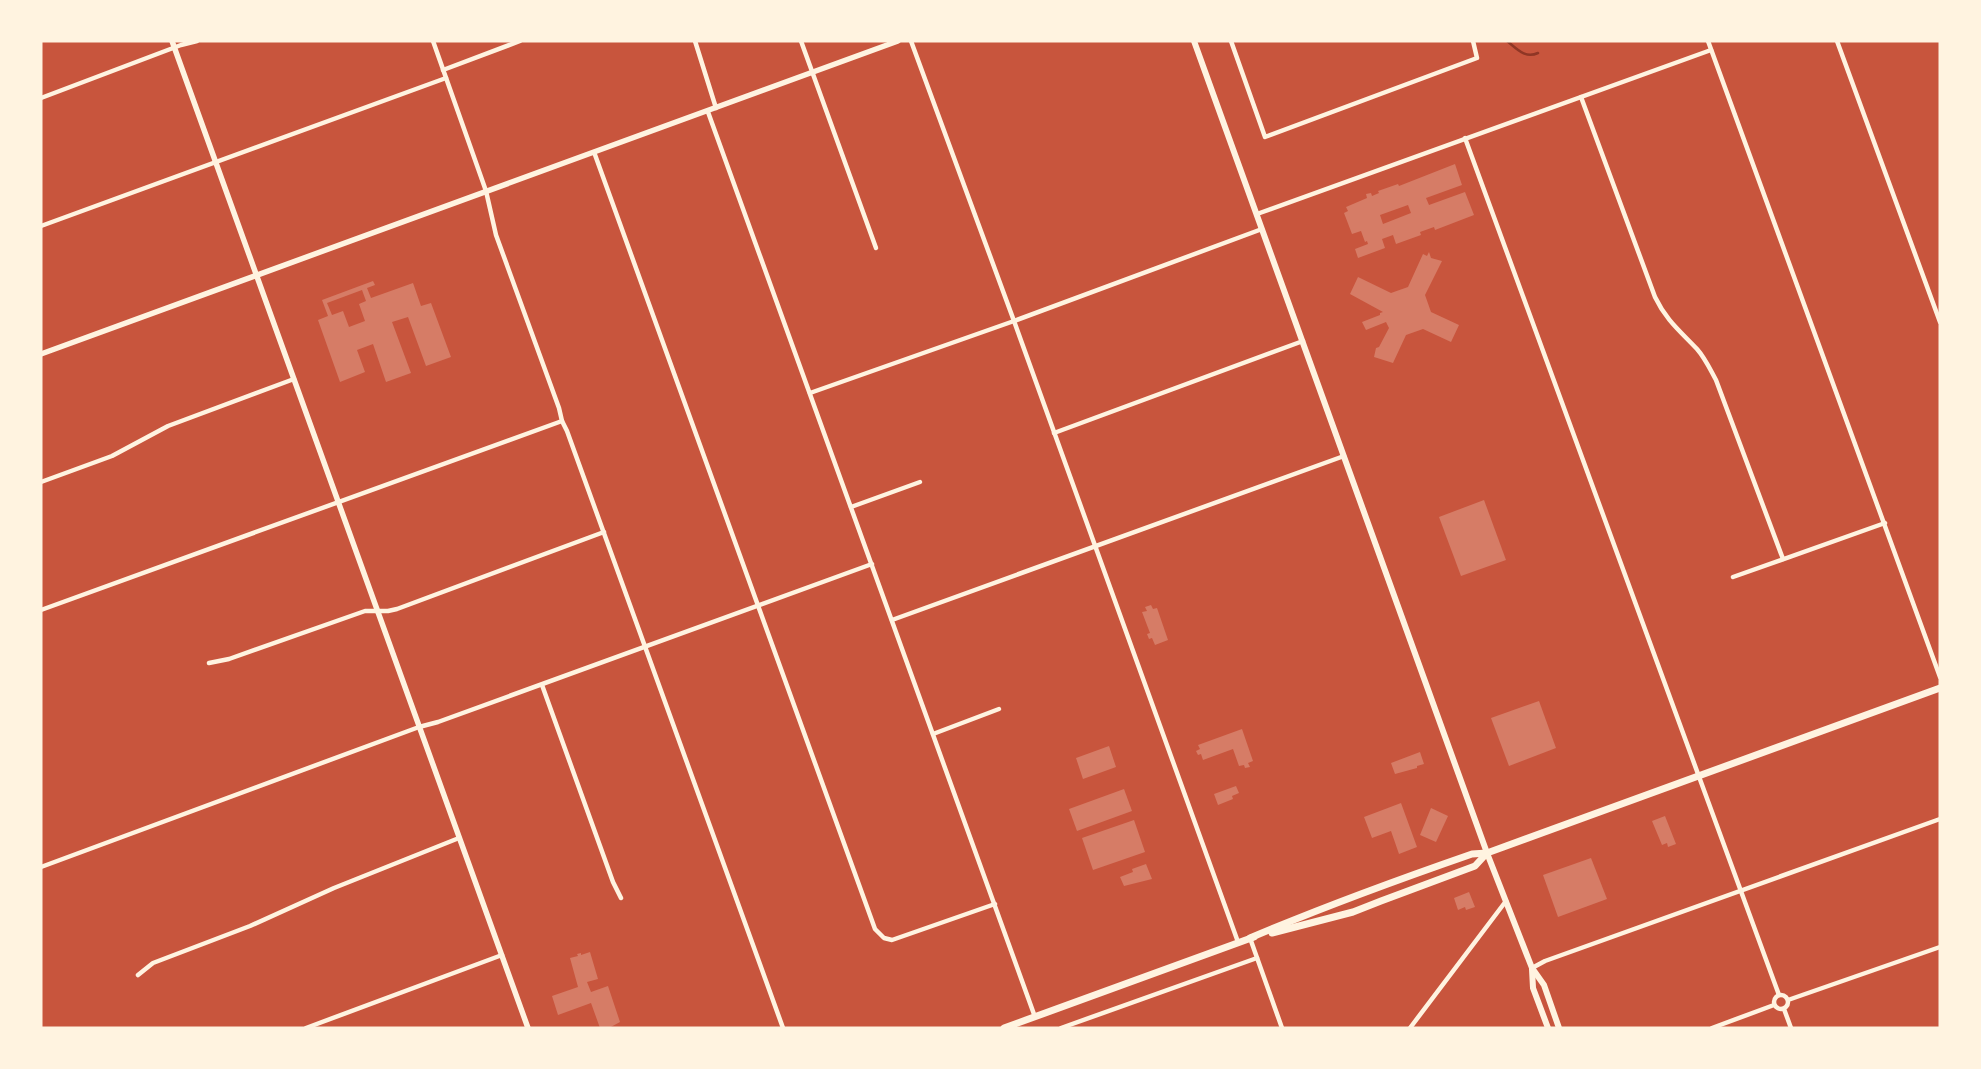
<svg xmlns="http://www.w3.org/2000/svg" width="1981" height="1069" font-family="'Titillium Web',sans-serif">
<style>
.lines{fill:none;stroke-linecap:round;stroke-linejoin:round}
.stream{stroke:#8f3625;stroke-width:2.5}
.building{fill:#d67c66;fill-rule:evenodd}
.minor{stroke:#fff3e0;stroke-width:4.5}
.tertiary{stroke:#fff3e0;stroke-width:5.5}
.secondary{stroke:#fff3e0;stroke-width:6}
.primary{stroke:#fff3e0;stroke-width:7}
</style>
<rect width="100%" height="100%" fill="#c8553d"/>
<g class="lines">
<path class="stream" d="M1507 41C1517 49 1525 59 1538 53"/>
</g>
<g class="building">
<path d="M1455 164 1462 185 1426 198 1429 205 1465 192 1474 215 1435 230 1434 227 1420 232 1421 235 1396 244 1393 235 1382 239 1385 248 1358 258 1355 249 1368 244 1367 241 1365 242 1361 231 1352 234 1344 213 1348 211 1346 207 1367 198 1366 194 1371 193 1372 196 1379 193 1378 191 1398 184 1399 186ZM1408 205 1411 213 1383 224 1380 215Z"/>
<path d="M1429 252 1431 258 1442 261 1425 295 1431 312 1459 325 1451 342 1423 329 1406 335 1393 363 1374 357 1376 348 1379 347 1389 328 1386 322 1366 330 1362 322 1380 315V313L1383 312 1350 294 1358 277 1391 293 1408 287 1423 254 1427 256Z"/>
<path d="M373 281 375 285 367 288 371 298 413 283 421 306 431 303 451 357 426 366 408 317 392 322 411 373 386 382 373 344 357 350 365 372 340 382 318 320 328 316 322 300ZM362 290 366 301 359 304 365 321 349 327 343 311 332 315 327 303Z"/>
<path d="M1484 500 1506 560 1461 576 1439 517Z"/>
<path d="M1151 605 1153 609 1157 608 1168 640 1155 645 1152 638 1149 639 1147 634 1150 633 1142 612 1147 611 1145 607Z"/>
<path d="M1539 701 1556 748 1509 766 1491 718Z"/>
<path d="M1242 729 1253 761 1248 763 1250 767 1245 768 1244 765 1239 766 1233 749 1203 760 1201 754 1198 755 1196 751 1200 749 1198 745Z"/>
<path d="M1109 746 1116 767 1083 779 1076 758Z"/>
<path d="M1420 752 1424 764 1417 766V768L1395 774 1391 763Z"/>
<path d="M1236 786 1239 793 1232 796 1233 799 1218 805 1214 794Z"/>
<path d="M1124 789 1132 811 1077 831 1069 809Z"/>
<path d="M1401 803 1417 847 1399 854 1391 831 1372 838 1364 817Z"/>
<path d="M1431 808 1448 816 1436 842 1420 835Z"/>
<path d="M1665 816 1676 844 1668 847 1667 843 1662 845 1652 821Z"/>
<path d="M1134 820 1145 852 1093 870 1082 838Z"/>
<path d="M1591 858 1607 899 1558 917 1543 875Z"/>
<path d="M1146 864 1152 879 1124 886 1120 877 1133 872 1132 869Z"/>
<path d="M1469 892 1475 907 1466 910 1465 907 1458 910 1454 898Z"/>
<path d="M590 952 598 979 587 982 591 992 608 986 620 1022 609 1028H600L591 1003 558 1015 552 996 578 987 570 958 578 956 577 954 581 953V955Z"/>
</g>
<g class="lines">
<g class="minor">
<path d="M433 41 486 191 496 235 559 408 562 421 567 431 783 1028"/>
<path d="M695 41 716 108"/>
<path d="M801 41 876 248"/>
<path d="M911 41 1014 321 1238 942"/>
<path d="M1231 41 1265 137 1477 58 1473 41"/>
<path d="M1708 41 1940 677"/>
<path d="M1837 41 1940 322"/>
<path d="M443 70 520 41"/>
<path d="M1581 97 1655 297C1666 320 1680 331 1697 349 1705 358 1710 369 1716 380L1783 559"/>
<path d="M41 98 181 45 197 41"/>
<path d="M708 112 1035 1017"/>
<path d="M1465 138 1779 995"/>
<path d="M594 152 875 929 884 938 892 940 995 904"/>
<path d="M1257 214 1711 50"/>
<path d="M41 226 446 78"/>
<path d="M810 393 1014 321 1262 229"/>
<path d="M1054 433 1303 341"/>
<path d="M41 482 112 456 168 426 294 379"/>
<path d="M851 507 920 482"/>
<path d="M1733 577 1885 523"/>
<path d="M41 610 562 421"/>
<path d="M892 620 1344 456"/>
<path d="M209 663 229 659 365 611H388L397 609 604 532"/>
<path d="M542 685 613 882 621 898"/>
<path d="M933 734 999 709"/>
<path d="M41 867 419 727 438 722 872 564"/>
<path d="M1250 938 1282 1028"/>
<path d="M1532 968 1545 961 1940 819"/>
<path d="M138 975 153 963 250 926 334 888 459 838"/>
<circle cx="1781" cy="1002" r="7"/>
<path d="M1788 1000 1940 947"/>
<path d="M1784 1009 1791 1028"/>
<path d="M306 1028 502 955"/>
<path d="M1061 1028 1257 958"/>
<path d="M1410 1028 1506 901"/>
<path d="M1712 1028 1774 1005"/>
</g>
<g class="tertiary">
<path d="M172 41 528 1028"/>
<path d="M41 354 898 41"/>
</g>
<g class="secondary">
<path d="M1194 41 1487 853 1532 968 1544 985 1559 1028"/>
<path d="M1532 969 1533 988 1548 1028"/>
</g>
<g class="primary">
<path d="M1272 933 1353 912 1381 901 1475 866 1487 853"/>
<path d="M1250 938C1323 907 1397 880 1472 854L1487 853 1940 688"/>
<path d="M1004 1028 1254 937"/>
</g>
</g>
<rect width="1981" height="1069" fill="none" stroke="#fff3e0" stroke-width="85"/>
</svg>
